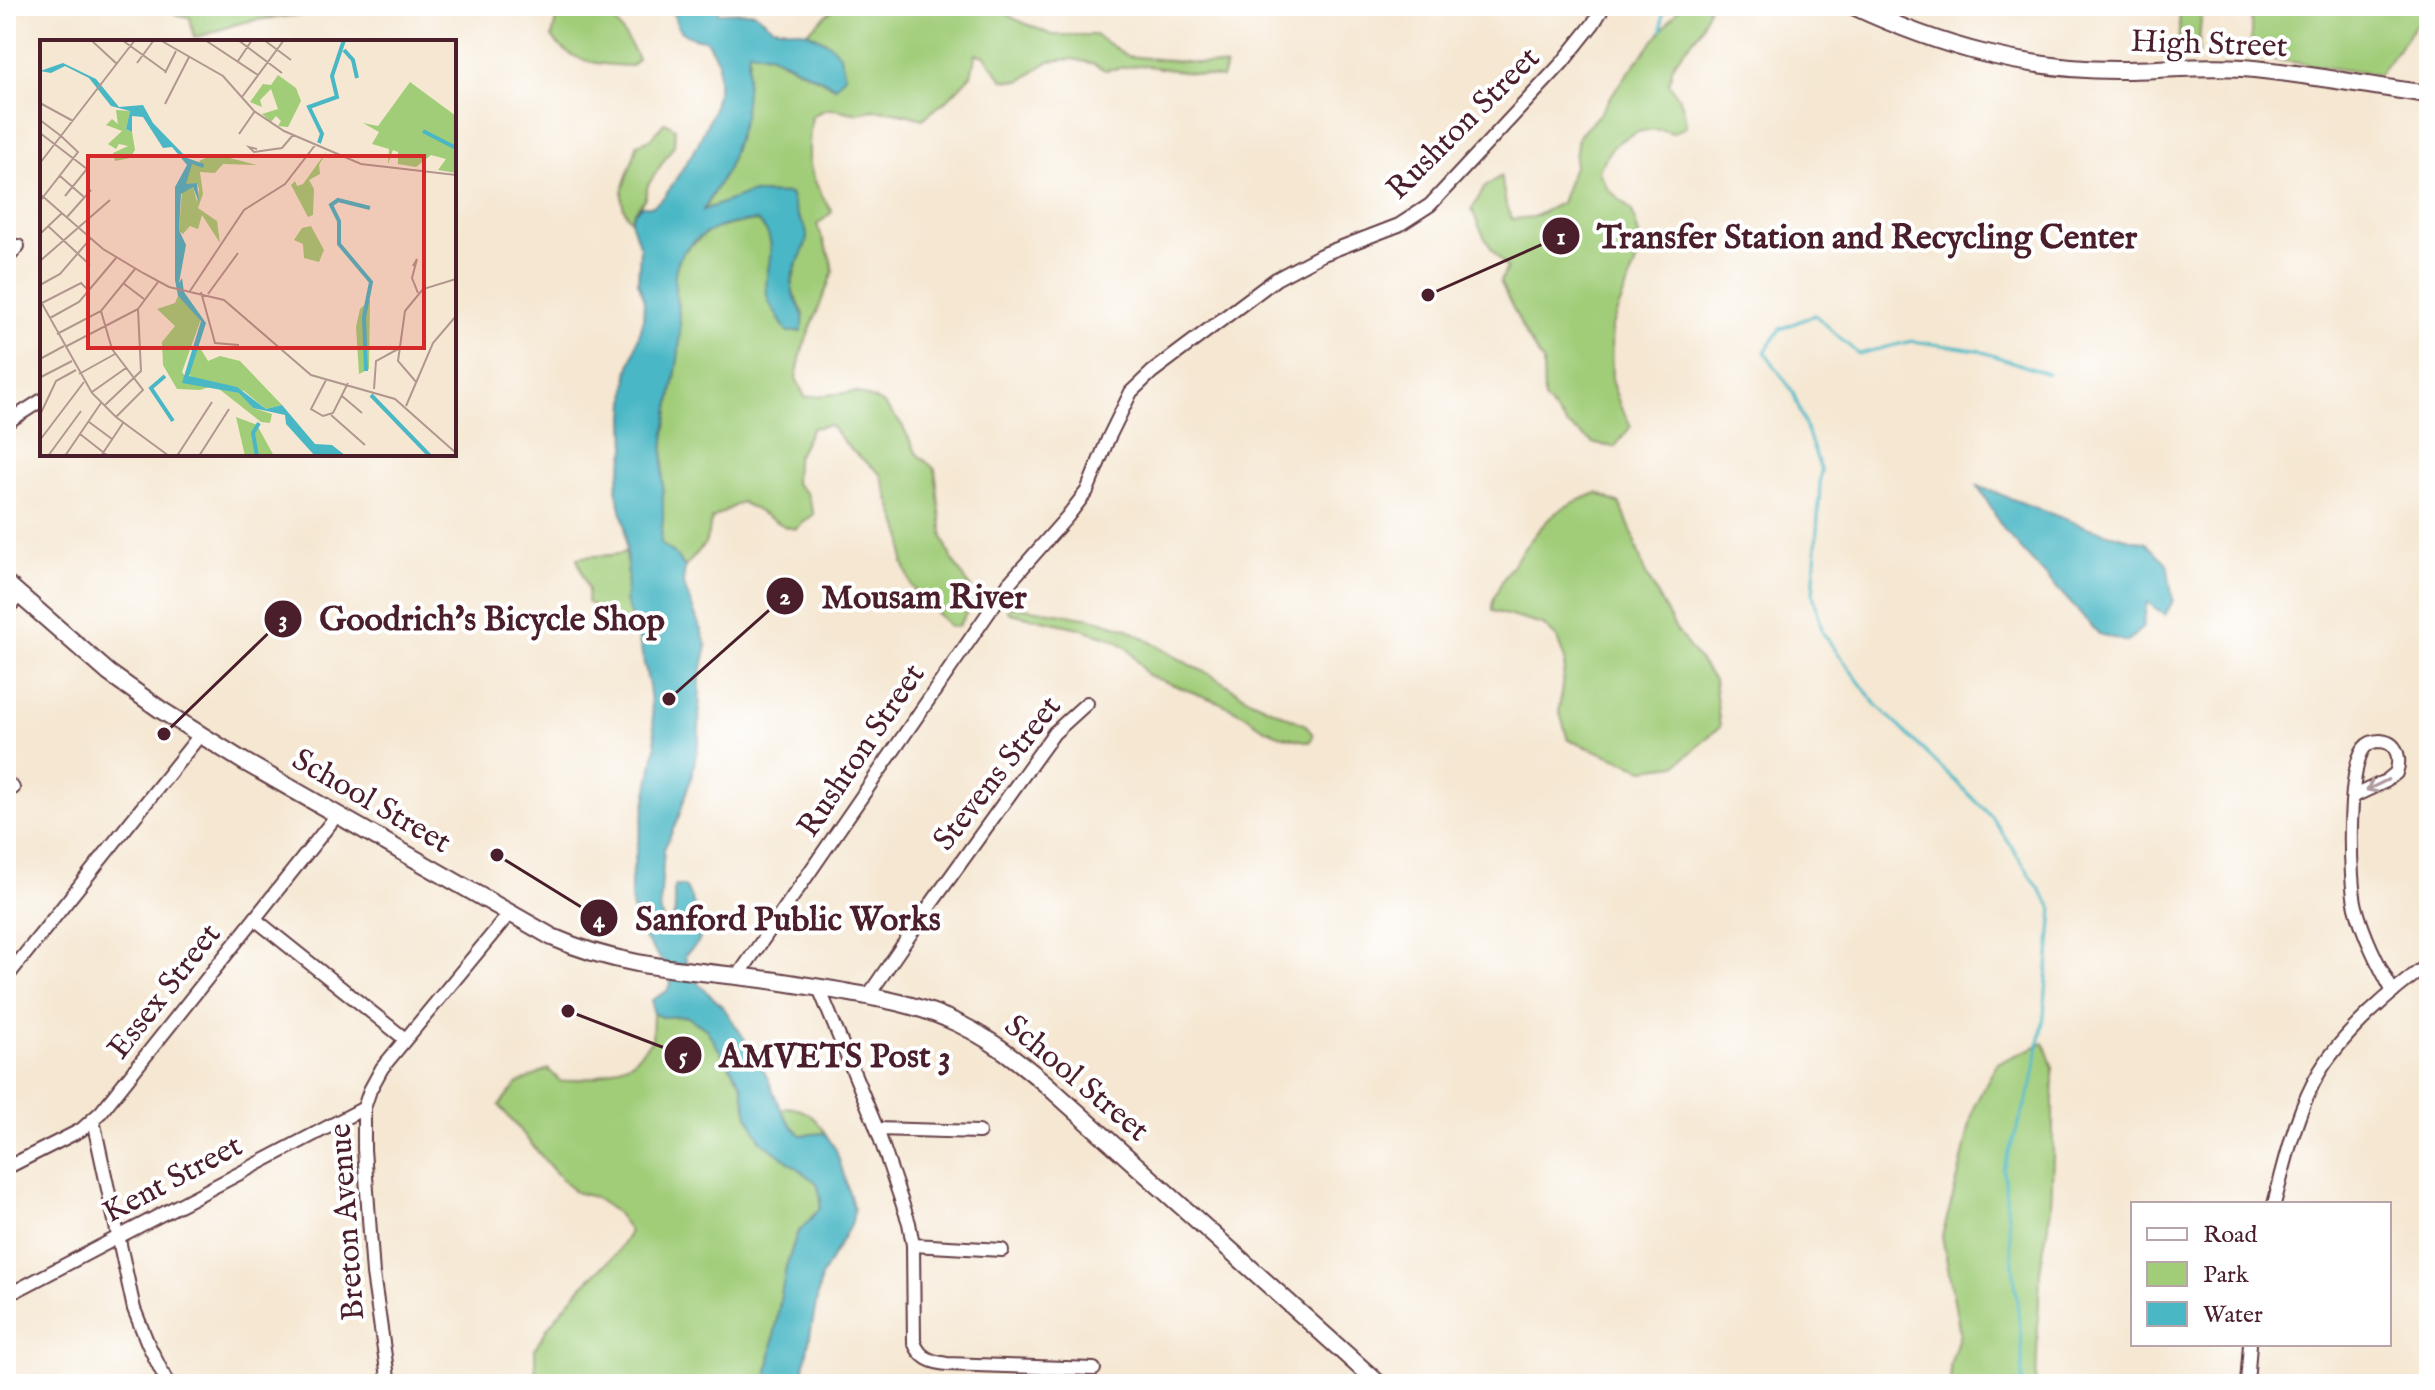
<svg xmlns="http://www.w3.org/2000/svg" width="2435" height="1390" font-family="'IM FELL English',serif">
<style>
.green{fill:#a1cd79;stroke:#767652;stroke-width:2}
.water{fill:#4ab7c5;stroke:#4a6b78;stroke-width:2}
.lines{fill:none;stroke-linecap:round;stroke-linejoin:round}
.stream{stroke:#4ab7c5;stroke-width:3}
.street-casing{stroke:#643d44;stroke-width:16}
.secondary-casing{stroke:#643d44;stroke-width:20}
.street{stroke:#fff;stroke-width:12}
.secondary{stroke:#fff;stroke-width:16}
.oneway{stroke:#ae9aa0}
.labels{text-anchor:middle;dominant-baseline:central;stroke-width:8;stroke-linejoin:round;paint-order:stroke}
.street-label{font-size:32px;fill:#4a1f2b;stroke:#fff}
.inset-river{fill:none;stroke:#4ab7c5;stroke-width:4}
.inset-road{fill:none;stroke:#b1978f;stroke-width:2}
.view{fill:#d62828;fill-opacity:0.15;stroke:#d62828;stroke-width:4}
.inset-edge{fill:none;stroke:#4a1f2b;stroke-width:4}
.leader{fill:none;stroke:#4a1f2b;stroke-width:3}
.callout-dot{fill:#4a1f2b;stroke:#fff;stroke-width:3}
.mark-label{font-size:24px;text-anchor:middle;font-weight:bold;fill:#fff}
.callout-label{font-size:34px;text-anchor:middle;font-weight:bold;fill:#4a1f2b;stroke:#fff;stroke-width:8;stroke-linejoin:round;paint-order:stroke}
</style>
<rect width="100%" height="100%" fill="#fff"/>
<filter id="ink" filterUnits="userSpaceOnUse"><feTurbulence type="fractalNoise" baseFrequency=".0125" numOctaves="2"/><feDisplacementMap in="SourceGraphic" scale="16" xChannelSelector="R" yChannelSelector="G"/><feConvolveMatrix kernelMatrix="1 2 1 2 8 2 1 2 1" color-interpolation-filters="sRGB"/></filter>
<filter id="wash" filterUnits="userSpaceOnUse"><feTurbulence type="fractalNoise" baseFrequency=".006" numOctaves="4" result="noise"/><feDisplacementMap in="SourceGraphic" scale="32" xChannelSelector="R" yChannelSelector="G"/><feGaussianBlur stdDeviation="1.8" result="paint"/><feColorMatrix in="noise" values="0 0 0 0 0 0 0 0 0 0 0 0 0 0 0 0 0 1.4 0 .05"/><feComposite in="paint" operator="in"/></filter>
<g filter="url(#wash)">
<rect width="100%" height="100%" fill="#f5e7d1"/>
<g class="green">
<path d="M174 6H307L302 15C280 17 258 18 237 24 222 28 210 35 194 37L190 17 175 14Z"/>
<path d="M559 6H607C616 25 630 40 638 59L631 66C601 65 570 63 552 37Z"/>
<path d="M837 6H994L1015 19 1052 35H1095L1128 56 1226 66 1222 78 1141 65 1105 70 1094 64 1073 59 1049 61 1021 81 1003 80 985 56 976 54 971 75 949 98 923 119C906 114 891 110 873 110 867 111 859 114 854 113 832 110 834 104 812 116 805 160 808 175 832 212L817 225 831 260 833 272 802 350 796 378 805 397 856 392 883 403 902 425 917 454 935 469 943 537 951 558 977 597 958 626 952 627 948 625 912 587 903 562V539L881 474 850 449 830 425 812 428 796 459 795 483 807 494 814 514 796 529 786 527 741 502 712 519 705 544 685 567 674 553 661 544 664 439 678 358 680 324 674 276 677 264 683 252 710 230 742 222 757 221C783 242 764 269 768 297 769 303 775 309 778 315H804L791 288 806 229 798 218 790 194 750 193 703 212 716 188 749 60 748 51 769 55 835 87 845 75C838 46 833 45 807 32Z"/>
<path d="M1681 6H1709L1700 31 1673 64 1669 84C1681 99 1685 108 1686 127L1673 133C1642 122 1608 140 1599 172L1608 189 1632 211 1639 236 1637 260 1611 328 1612 383 1621 408 1631 426 1615 447 1595 444 1567 425 1544 399 1543 362 1528 339 1500 282 1507 268C1490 250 1480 232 1472 209L1485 187 1501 176 1506 205 1512 219 1533 217 1561 203 1574 166 1578 137 1601 112 1617 87Z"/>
<path d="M2180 6H2202L2198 55H2178Z"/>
<path d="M2251 6H2429V7L2379 75 2251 56Z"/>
<path d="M665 122 675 128 674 145 648 185 645 198 633 214 631 221C609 192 633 173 637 144L651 139Z"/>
<path d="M1597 493 1620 504 1633 535 1644 570 1676 630 1714 680 1720 727 1676 765 1644 769 1568 740 1559 710 1565 660 1557 638 1543 625 1492 611C1489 590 1536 531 1552 516 1565 505 1581 499 1597 493Z"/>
<path d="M626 552 628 575 626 601 638 636C618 629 605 613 587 602L588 590 577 558C594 554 609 558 626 552Z"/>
<path d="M1010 606 1092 618 1128 629 1192 666 1211 675 1251 700 1306 725 1313 735 1310 742 1279 735 1265 729 1243 714 1221 703 1147 675 1128 649 1114 639 1079 628 1010 613 1007 610Z"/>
<path d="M653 1013 661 1017 686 1016 706 1029 742 1085 748 1116 775 1152 788 1159 817 1182 821 1198 820 1208 797 1234 786 1267 766 1384H536L535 1349 548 1327 582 1286 617 1253 630 1232 616 1212 594 1197 575 1192 553 1170 499 1105 517 1084 548 1069 561 1082 595 1077 632 1062 652 1040Z"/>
<path d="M2044 1043 2053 1068V1156L2051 1208 2040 1270 2036 1384H1951L1950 1365 1960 1333 1942 1236 1958 1178 1974 1106 1997 1063Z"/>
<path d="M788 1107C807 1110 815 1116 825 1133L801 1135 791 1126 781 1111Z"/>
</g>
<g class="water">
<path d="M673 6H718V13L754 12 773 27 807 32 830 44 840 55 845 75 836 87 771 55 749 51 744 116 728 168 703 210 750 193 790 194C793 202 795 211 799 218 802 224 807 227 807 235 808 252 788 269 792 289 795 305 809 314 801 331L787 332C782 323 771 308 768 299 760 271 785 243 757 221 730 222 698 230 682 254 667 277 679 302 680 326 681 365 668 402 664 441 662 465 663 489 663 514 664 524 660 533 661 544L674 553 685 567 683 583 707 646 700 676 699 738 692 775 678 819 664 849 660 908 663 921 670 923C680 911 671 899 675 886H684C692 896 705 929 699 941 696 946 689 951 685 955 688 985 714 993 728 1014 741 1034 757 1056 767 1077 777 1099 782 1119 801 1135L825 1133 836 1150 854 1209 852 1222 821 1277 801 1384H766L786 1267 797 1234 820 1208 821 1198 817 1183 761 1141 748 1116 742 1085 706 1029 686 1016 661 1017 653 1013 652 1000 667 991 674 976 636 928 631 898V880L656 746 649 686 638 636 625 601 628 575 625 525 616 489 626 448 625 418 628 373 643 322 644 301 638 282 640 248 631 221 633 214 641 206H653L665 196 697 146 713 111 718 89V61L706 40C682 38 675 30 673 6Z"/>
<path d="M1978 486 2089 528 2146 543 2167 563 2173 601 2165 615 2147 602 2143 627 2127 642 2099 634 2004 530Z"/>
</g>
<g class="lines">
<g class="stream">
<path d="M1662 30 1663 6"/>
<path d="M2022 1384V1349L2003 1169 2032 1085 2044 1015 2053 909 1991 816 1874 702 1823 633 1813 594 1821 470 1793 392 1765 352 1780 329 1815 315 1858 354 1912 341 1977 350 2048 374"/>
</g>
</g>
</g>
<g filter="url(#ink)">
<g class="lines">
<g class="street-casing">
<g id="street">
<path d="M6 260 18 246"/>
<path d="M6 423 42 400"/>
<path d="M6 610 20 595"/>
<path d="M6 782 13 788"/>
<path d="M2354 796 2386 781 2396 773C2401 759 2398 742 2380 741 2374 741 2368 743 2364 748 2347 770 2349 880 2356 907 2364 937 2378 964 2393 992"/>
<path d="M256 920 405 1039"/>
<path d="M738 976 1009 583 1067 517 1087 491 1108 439 1131 392 1152 372 1276 279 1321 255 1399 225 1430 205 1562 63 1593 24 1604 6"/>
<path d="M6 978 200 735"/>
<path d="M819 988 877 1129 909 1223 913 1245 914 1342C920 1358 931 1362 947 1364L1094 1369"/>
<path d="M868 996 931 904 1054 733 1087 703"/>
<path d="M93 1120 134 1309 148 1344 168 1384"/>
<path d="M877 1129 979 1132"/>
<path d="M6 1168 81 1130 101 1112 337 815"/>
<path d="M2274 1204C2286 1160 2296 1111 2320 1071 2345 1031 2391 991 2429 964"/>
<path d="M913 1245 1002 1250"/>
<path d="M6 1296 364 1108"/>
<path d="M389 1384 373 1274 364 1149V1108L370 1090 382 1068 509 914"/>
<path d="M2247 1384 2250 1344"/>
</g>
</g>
<g class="secondary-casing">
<g id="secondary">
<path d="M1853 6C1939 46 2026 71 2122 70 2162 70 2202 65 2243 68 2305 73 2367 86 2429 94"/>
<path d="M6 583 109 673 161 710 243 761 552 937C613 964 671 969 737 976 773 980 809 986 845 992 879 998 914 1004 946 1018 985 1034 1016 1059 1047 1085L1379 1384"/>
</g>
</g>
<use href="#street" class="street"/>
<use href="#secondary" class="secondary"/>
</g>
<defs><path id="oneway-shaft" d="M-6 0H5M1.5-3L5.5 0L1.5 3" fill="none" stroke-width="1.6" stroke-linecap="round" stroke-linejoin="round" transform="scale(2)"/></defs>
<use class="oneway" href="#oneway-shaft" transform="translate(2377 785) rotate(154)"/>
</g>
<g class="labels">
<g class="street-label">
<text transform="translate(2209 45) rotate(2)">High Street</text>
<text transform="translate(1464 124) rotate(-45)">Rushton Street</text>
<text transform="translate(862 751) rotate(-56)">Rushton Street</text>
<text transform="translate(998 774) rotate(-52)">Stevens Street</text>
<text transform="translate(371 802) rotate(30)">School Street</text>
<text transform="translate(165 992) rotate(-52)">Essex Street</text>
<text transform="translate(1076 1079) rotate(40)">School Street</text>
<text transform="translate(173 1180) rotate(-28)">Kent Street</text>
<text transform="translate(348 1222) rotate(-94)">Breton Avenue</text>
</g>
</g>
<g transform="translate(40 40)">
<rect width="416" height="416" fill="#f5e7d1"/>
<path d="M238 35 256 48 261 61 248 87 238 86 241 81 236 76 231 82 222 74 238 69 231 49 220 60 222 67 210 62 223 44 231 45ZM370 42 416 76V133L398 130 406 119 391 115 376 127 358 124V112L353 110 348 124 349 109 332 104 339 92 323 83 338 86ZM76 70 90 71 86 89 92 92 95 110 90 118 75 121 73 113 88 106 79 104 76 109 68 104 82 91 66 85 72 79 78 84ZM287 111 279 125 280 134 269 140 274 149 273 175 268 177 251 145 255 141 257 146 263 144ZM174 114 217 125 183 124 175 133 160 132 163 154 158 168 177 181 180 203 162 175 158 189 150 186 143 194 139 191 142 151 153 147 157 162 159 149 157 143 145 145 151 123 163 128 159 121ZM271 186 284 210 279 222 264 218 263 204 254 200 262 188ZM138 256 161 279 142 332 147 339 143 342 169 347 160 350 137 349 123 325 122 302 135 286 117 269 135 263ZM330 260 329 329 319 334 316 287 320 269ZM159 306 168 321 180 316 200 321 242 365 226 369 204 351 154 340 147 332ZM179 349 200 353 213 368 232 374 230 383 221 382ZM196 377 217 385 234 416H205Z" fill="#a1cd79"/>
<path d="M23 23 56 39 79 67 103 65 113 83 147 118 164 124 163 128 152 124 146 144 157 143 159 162 153 147 141 154 139 190 146 205 139 243 142 238 144 252 166 283 149 336 197 347 226 369 242 365 275 404 292 405 306 416H275L246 384 245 375 213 368 199 353 142 343 161 281 138 256 135 240V147L147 125 132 107 123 108 103 77 92 76V92L86 89 90 71 71 66 49 38 25 26 11 33 0 31Z" fill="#4ab7c5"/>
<path class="inset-river" d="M304 10 313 20 317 38M383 91 416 108M279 103 282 94 269 67 297 57 292 36 304 0M326 331 324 277 331 242 299 204V181L291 165 298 160 330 168M125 336 111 348 133 381M331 355 390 416M217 416 213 393 219 383"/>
<path class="inset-road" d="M51 0 77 24M82 0 125 31M120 0 183 36 214 71 244 91 321 124 416 135M165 0 218 35M198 0 242 33M224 0 251 20M198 21 212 0M97 23 114 0M125 33 136 11M202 57 244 0M0 63 33 81M125 64 149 17M0 80 21 96M0 93 47 129 25 156M199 94 215 71M217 109 209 107 214 112 242 108 253 95M0 123 95 0M20 136 44 157M0 154 63 209 103 233 129 247 184 260 271 335 355 359 416 413M0 161 38 112 21 96M27 177 51 150M8 186 50 225M0 194 22 173M0 221 70 160M373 226 377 219 372 238 378 253M83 243 104 259M0 245 20 234 51 198M150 251 204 170 245 144 276 104M161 252 175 303 199 305M168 254 198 213M0 260 52 353 76 377 129 416M2 263 41 243 49 251M61 271 72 309 103 350 76 377M10 278 39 262 76 218M17 294 61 271 95 229M25 307 98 269M0 319 24 306M39 334 75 314M1 337 32 321M286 340 271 369 283 376 293 373 308 343M377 343 358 321 365 271 383 249 416 239M334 349 336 321 358 309M52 352 86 328M302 356 322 373M64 366 101 331 98 269 118 242M366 366 393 303 416 276M0 375 16 341 36 330M291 375 325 405M49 382 72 399M40 394 68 416M0 400 44 342M8 416 41 371M25 416 61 363M61 416 83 383M137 416 172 362M159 416 189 369"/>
<path class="view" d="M48 116H384V308H48Z"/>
<rect width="416" height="416" class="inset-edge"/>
</g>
<path class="leader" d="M1428 295L1561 236M669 699L785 596M164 734L283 619M497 855L599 918M568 1011L683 1055"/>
<g class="callout-dot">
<circle cx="1428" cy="295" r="8"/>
<circle cx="669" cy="699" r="8"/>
<circle cx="164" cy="734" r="8"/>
<circle cx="497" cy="855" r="8"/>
<circle cx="568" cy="1011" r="8"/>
<circle cx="1561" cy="236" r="20"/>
<circle cx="785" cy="596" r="20"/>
<circle cx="283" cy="619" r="20"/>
<circle cx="599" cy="918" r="20"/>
<circle cx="683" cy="1055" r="20"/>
</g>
<g class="mark-label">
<text x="1561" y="244">1</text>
<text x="785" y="604">2</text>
<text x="283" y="627">3</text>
<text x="599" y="927">4</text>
<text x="683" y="1064">5</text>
</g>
<g class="callout-label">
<text x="1867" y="248">Transfer Station and Recycling Center</text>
<text x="924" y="608">Mousam River</text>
<text x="492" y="630">Goodrich's Bicycle Shop</text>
<text x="788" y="930">Sanford Public Works</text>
<text x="835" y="1067">AMVETS Post 3</text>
</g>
<rect width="2435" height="1390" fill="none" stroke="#fff" stroke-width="32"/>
<rect x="2131" y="1202" width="260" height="144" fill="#ffffff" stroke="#b7a5aa" stroke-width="2"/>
<rect x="2147" y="1228" width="40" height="12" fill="#ffffff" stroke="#b7a5aa" stroke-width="2"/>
<text x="2203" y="1242" font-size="24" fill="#4a1f2b">Road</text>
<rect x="2147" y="1262" width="40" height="24" fill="#a1cd79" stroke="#b7a5aa" stroke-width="2"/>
<text x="2203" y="1282" font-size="24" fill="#4a1f2b">Park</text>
<rect x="2147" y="1302" width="40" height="24" fill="#4ab7c5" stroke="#b7a5aa" stroke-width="2"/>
<text x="2203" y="1322" font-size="24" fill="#4a1f2b">Water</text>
</svg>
